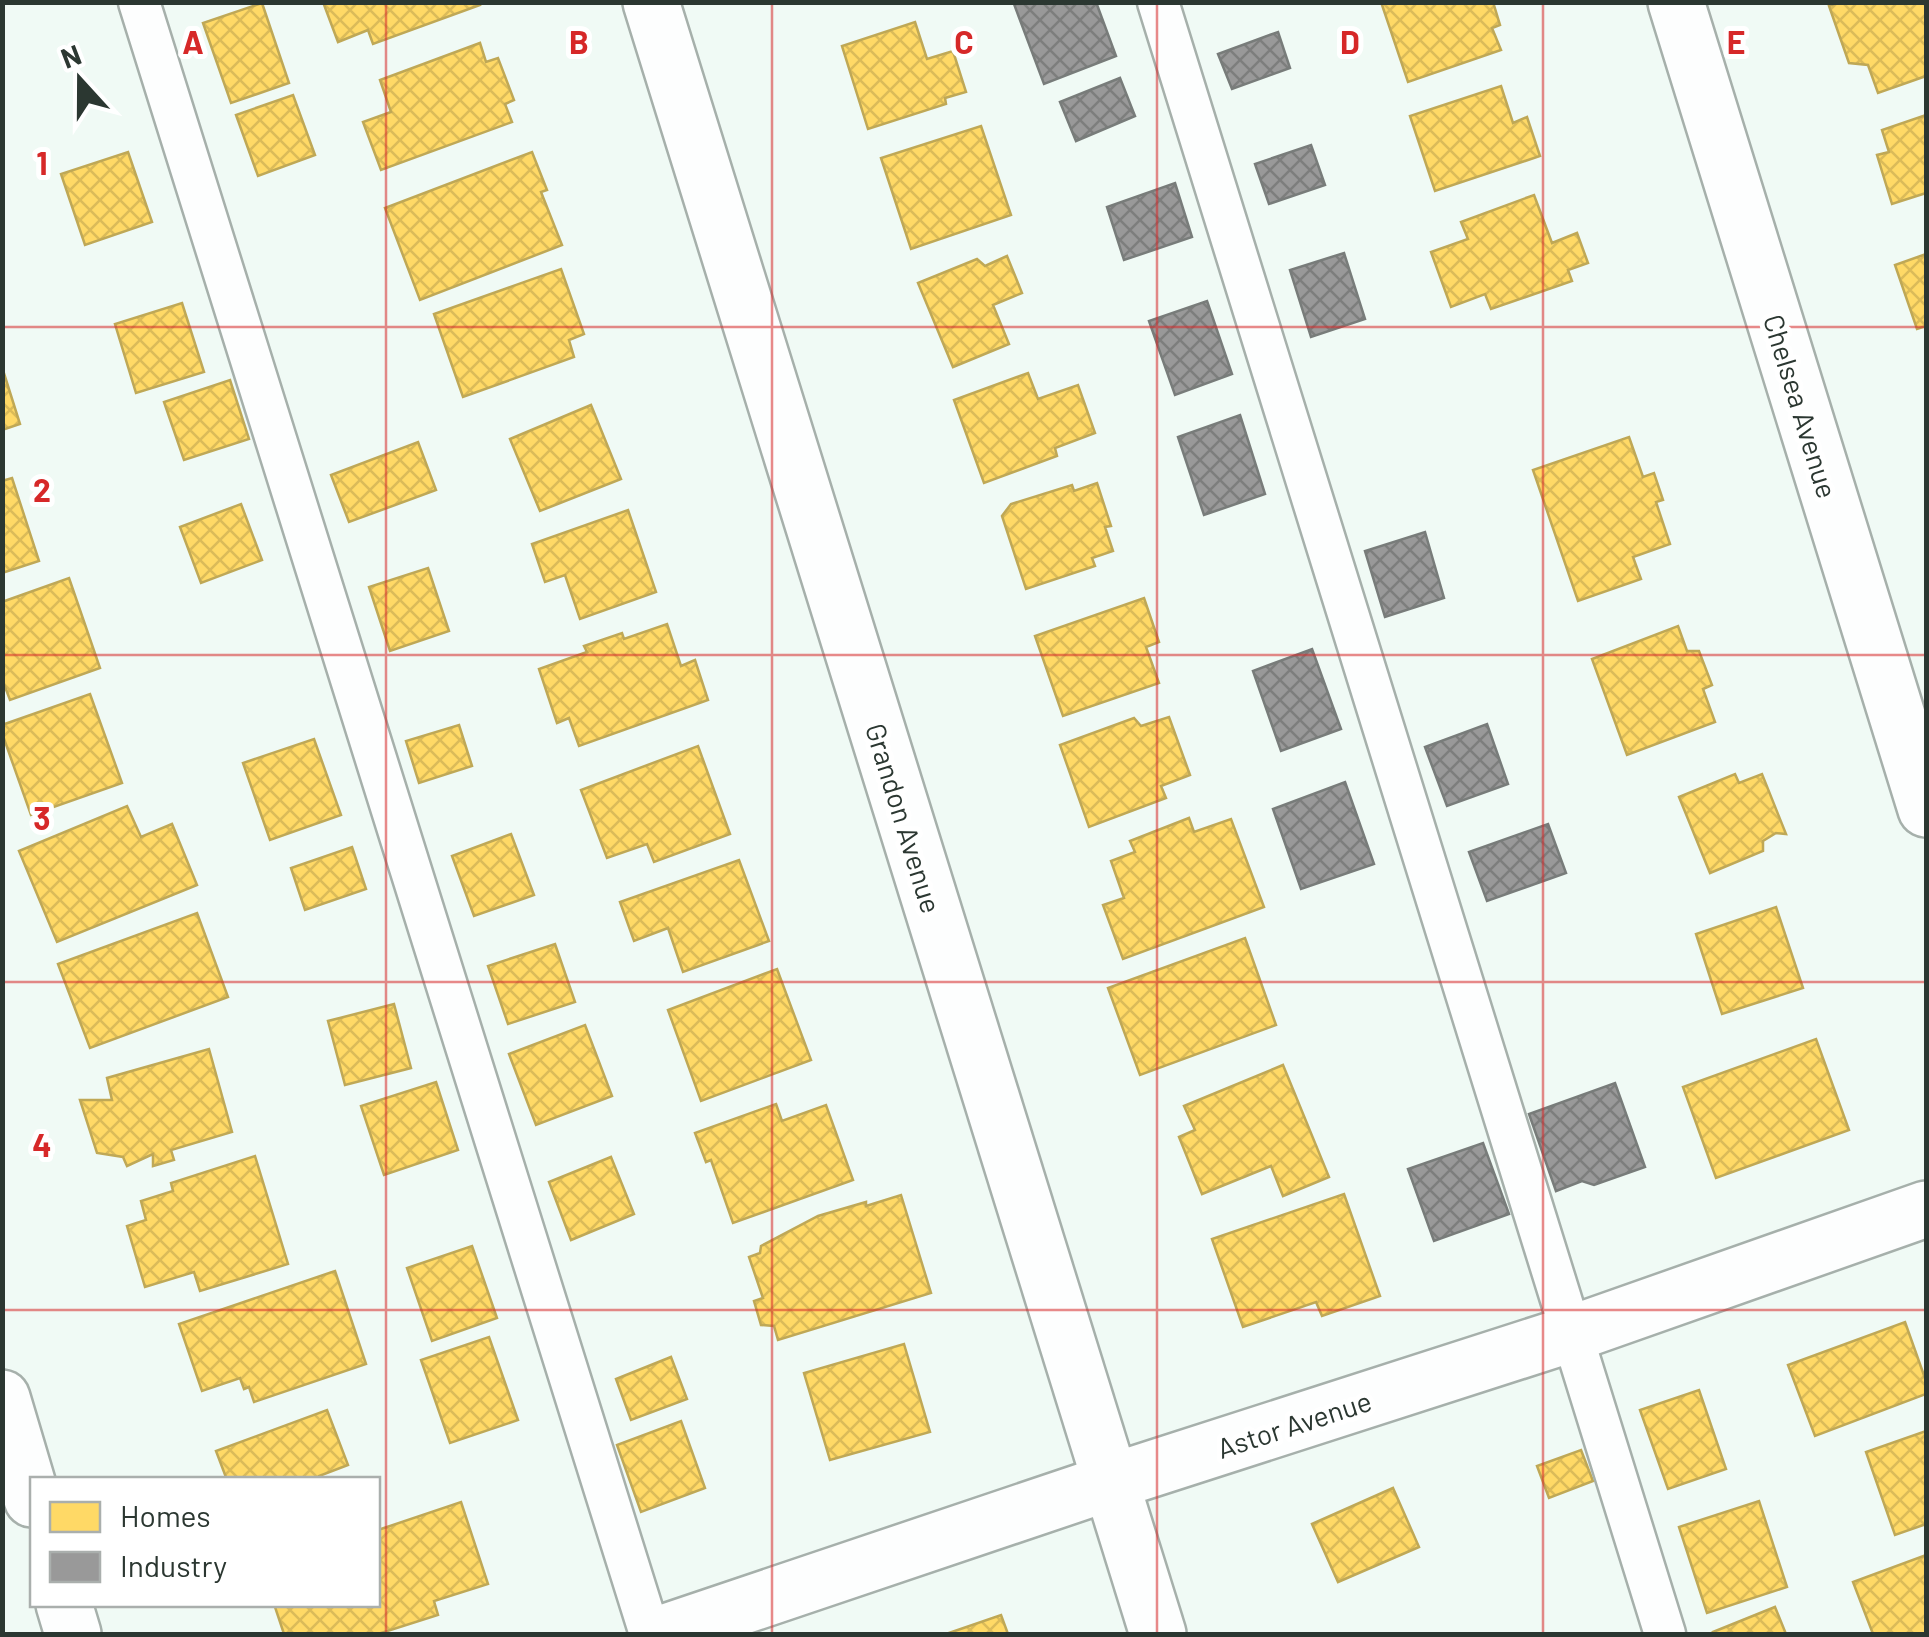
<svg xmlns="http://www.w3.org/2000/svg" width="1929" height="1637" font-family="Barlow,sans-serif">
<style>
.homes{fill:url(#homes-cross-hatch);stroke:#bfa856;stroke-width:2.5}
.industry{fill:url(#industry-cross-hatch);stroke:#787c7a;stroke-width:2.5}
.lines{fill:none;stroke-linecap:round;stroke-linejoin:round}
.service-casing{stroke:#a6b0ab;stroke-width:45}
.minor-casing{stroke:#a6b0ab;stroke-width:60}
.service{stroke:#fdfefe;stroke-width:40}
.minor{stroke:#fdfefe;stroke-width:55}
.grid{fill:none;stroke:#d62828;stroke-width:2.5;stroke-opacity:0.55}
.labels{text-anchor:middle;dominant-baseline:central;stroke-width:10;stroke-linejoin:round;paint-order:stroke}
.street-label{font-size:28px;fill:#2b3731;stroke:#fff}
.grid-label{font-size:32px;text-anchor:middle;font-weight:bold;fill:#d62828;stroke:#fff;stroke-width:10;stroke-linejoin:round;paint-order:stroke}
</style>
<defs>
<pattern id="homes-cross-hatch" width="8" height="8" patternUnits="userSpaceOnUse" patternTransform="scale(2.5)"><rect width="8" height="8" fill="#ffd966"/><path d="M0 0l8 8M0 8l8-8" fill="none" stroke="#dbbb59"/></pattern>
<pattern id="industry-cross-hatch" width="8" height="8" patternUnits="userSpaceOnUse" patternTransform="scale(2.5)"><rect width="8" height="8" fill="#999"/><path d="M0 0l8 8M0 8l8-8" fill="none" stroke="#7d7e7d"/></pattern>
</defs>
<rect width="100%" height="100%" fill="#f0faf5"/>
<g class="homes">
<path d="M323 2H479L480 5 373 44 368 30 338 42Z"/>
<path d="M1381 2H1493L1500 25 1492 28 1501 50 1408 82Z"/>
<path d="M1839 2H1926V76L1878 93 1868 65 1849 63 1829 6Z"/>
<path d="M262 3 289 83 231 103 203 23Z"/>
<path d="M915 22 927 59 953 51 966 92 945 98 946 104 868 129 842 46Z"/>
<path d="M480 43 486 62 498 58 514 100 505 104 512 122 381 170 363 122 391 112 380 80Z"/>
<path d="M1501 86 1513 123 1527 117 1540 156 1435 191 1410 116Z"/>
<path d="M293 95 315 155 258 176 236 115Z"/>
<path d="M1926 115V193L1892 204 1877 155 1889 152 1882 130Z"/>
<path d="M981 126 1011 215 911 249 881 158Z"/>
<path d="M128 152 152 222 85 245 61 174Z"/>
<path d="M532 152 547 190 541 192 562 245 420 300 385 208Z"/>
<path d="M1534 195 1552 243 1577 233 1588 263 1568 270 1572 281 1491 309 1485 294 1451 307 1431 252 1468 239 1461 222Z"/>
<path d="M1926 254V326L1917 329 1895 265Z"/>
<path d="M1007 256 1022 293 993 305 1009 344 953 367 918 283 977 259 985 266Z"/>
<path d="M561 269 584 334 569 340 574 357 463 397 434 314Z"/>
<path d="M182 303 204 372 136 393 115 324Z"/>
<path d="M2 367 20 424 2 430Z"/>
<path d="M1028 373 1038 399 1078 385 1095 433 1055 448 1057 456 984 483 954 400Z"/>
<path d="M230 380 249 439 184 460 164 402Z"/>
<path d="M591 405 621 479 540 511 510 439Z"/>
<path d="M1629 437 1643 477 1654 473 1663 500 1656 502 1670 544 1633 557 1641 579 1578 601 1533 470Z"/>
<path d="M418 442 436 490 349 522 331 475Z"/>
<path d="M12 478 39 561 2 573V481Z"/>
<path d="M1097 483 1111 526 1105 527 1113 551 1092 558 1095 566 1026 589 1002 516 1011 504 1072 485 1074 491Z"/>
<path d="M241 504 262 560 201 583 180 527Z"/>
<path d="M628 510 656 592 580 619 565 575 545 582 532 544Z"/>
<path d="M428 568 449 631 390 651 369 587Z"/>
<path d="M69 578 100 668 10 700 2 679V602Z"/>
<path d="M1144 598 1159 642 1146 647 1159 683 1063 716 1035 636Z"/>
<path d="M667 624 681 666 695 660 708 700 579 746 569 718 557 723 539 669 587 652 584 646 622 633 624 639Z"/>
<path d="M1678 626 1687 651H1699L1712 685 1703 689 1715 722 1627 755 1592 659Z"/>
<path d="M90 694 122 783 31 815 2 733V725Z"/>
<path d="M1169 717 1190 775 1161 786 1166 798 1089 827 1060 745 1134 718 1141 726Z"/>
<path d="M459 725 472 766 419 783 406 741Z"/>
<path d="M314 739 341 815 270 840 243 763Z"/>
<path d="M698 746 730 834 654 862 647 844 607 858 581 790Z"/>
<path d="M1735 774 1739 783 1762 774 1786 834 1776 833 1763 841V851L1710 873 1679 797Z"/>
<path d="M127 806 141 837 172 824 197 885 57 942 19 851Z"/>
<path d="M1189 818 1194 832 1231 819 1264 907 1123 959 1103 905 1124 898 1111 861 1135 852 1130 841Z"/>
<path d="M511 834 534 895 474 916 452 856Z"/>
<path d="M352 847 366 889 305 910 291 868Z"/>
<path d="M739 860 769 941 683 972 668 928 634 941 620 902Z"/>
<path d="M1776 907 1803 988 1722 1014 1696 934Z"/>
<path d="M197 913 228 997 90 1048 58 964Z"/>
<path d="M1245 938 1276 1025 1140 1075 1108 988Z"/>
<path d="M555 944 575 1002 508 1024 488 966Z"/>
<path d="M777 969 811 1060 701 1101 668 1010Z"/>
<path d="M394 1004 411 1068 345 1085 328 1021Z"/>
<path d="M585 1025 612 1096 536 1125 509 1054Z"/>
<path d="M1816 1039 1849 1130 1716 1178 1683 1087Z"/>
<path d="M209 1049 232 1132 171 1150 174 1160 153 1166V1154L127 1166 123 1157 97 1153 80 1100H112L107 1078Z"/>
<path d="M1283 1065 1329 1177 1283 1196 1271 1166 1202 1194 1179 1137 1195 1130 1184 1106Z"/>
<path d="M436 1082 458 1150 384 1175 361 1106Z"/>
<path d="M776 1104 782 1121 826 1105 853 1180 733 1223 711 1160 706 1162 695 1133Z"/>
<path d="M255 1156 288 1264 200 1291 194 1272 145 1287 127 1226 146 1220 141 1201 173 1191 171 1183Z"/>
<path d="M611 1157 634 1214 571 1240 549 1182Z"/>
<path d="M1344 1194 1380 1296 1322 1316 1316 1302 1243 1327 1212 1239Z"/>
<path d="M901 1195 931 1293 778 1340 774 1326 761 1325 754 1301 763 1298 749 1257 760 1253 761 1246 818 1216 866 1202V1206Z"/>
<path d="M472 1246 497 1318 432 1341 407 1268Z"/>
<path d="M335 1271 366 1364 254 1402 249 1387 244 1389 240 1378 202 1391 179 1324Z"/>
<path d="M1905 1322 1926 1381V1394L1815 1436 1788 1365Z"/>
<path d="M489 1337 518 1420 450 1443 421 1360Z"/>
<path d="M904 1344 930 1432 830 1460 804 1373Z"/>
<path d="M671 1357 687 1399 631 1420 616 1379Z"/>
<path d="M1699 1390 1726 1469 1668 1489 1640 1410Z"/>
<path d="M327 1410 348 1465 319 1476 320 1480H227L216 1451Z"/>
<path d="M681 1421 705 1488 641 1512 617 1445Z"/>
<path d="M1926 1431V1524L1895 1535 1866 1452Z"/>
<path d="M1581 1450 1593 1481 1549 1498 1537 1466Z"/>
<path d="M1393 1488 1419 1547 1338 1582 1312 1524Z"/>
<path d="M1759 1501 1787 1587 1707 1613 1679 1527Z"/>
<path d="M461 1502 488 1584 434 1601 438 1615 378 1634H284L274 1604H378V1530Z"/>
<path d="M1926 1555V1634H1873L1853 1582Z"/>
<path d="M1775 1607 1786 1634H1714L1713 1632Z"/>
<path d="M1001 1615 1008 1634H946Z"/>
</g>
<g class="industry">
<path d="M1096 2 1116 56 1044 84 1014 4Z"/>
<path d="M1278 32 1290 68 1232 89 1218 54Z"/>
<path d="M1120 78 1135 116 1076 141 1060 102Z"/>
<path d="M1311 145 1325 185 1269 204 1255 164Z"/>
<path d="M1175 183 1192 237 1124 260 1107 207Z"/>
<path d="M1344 253 1365 319 1311 337 1290 270Z"/>
<path d="M1207 301 1232 374 1175 395 1149 321Z"/>
<path d="M1240 415 1265 494 1204 515 1178 437Z"/>
<path d="M1425 532 1444 598 1385 617 1365 551Z"/>
<path d="M1312 649 1341 729 1281 751 1253 671Z"/>
<path d="M1487 724 1508 784 1447 806 1425 747Z"/>
<path d="M1345 782 1374 864 1301 889 1273 809Z"/>
<path d="M1548 824 1566 873 1487 901 1469 852Z"/>
<path d="M1615 1083 1645 1167 1594 1185 1582 1181 1556 1191 1529 1114Z"/>
<path d="M1483 1143 1509 1214 1434 1241 1408 1169Z"/>
</g>
<g class="lines">
<g class="service-casing">
<g id="service">
<path d="M139 2 650 1634"/>
<path d="M1158 2 1665 1634"/>
</g>
</g>
<g class="minor-casing">
<g id="minor">
<path d="M651 2 1158 1634"/>
<path d="M1676 2 1926 809"/>
<path d="M2 1398 32 1499"/>
<path d="M64 1604 73 1634"/>
<path d="M660 1634 1111 1482 1571 1334 1926 1209"/>
</g>
</g>
<use href="#service" class="service"/>
<use href="#minor" class="minor"/>
</g>
<path class="grid" d="M386 2V1634M772 2V1634M1157 2V1634M1543 2V1634M2 327H1926M2 655H1926M2 982H1926M2 1310H1926"/>
<g class="labels">
<g class="street-label">
<text transform="translate(1801 406) rotate(73)">Chelsea Avenue</text>
<text transform="translate(904 818) rotate(73)">Grandon Avenue</text>
<text transform="translate(1294 1424) rotate(-18)">Astor Avenue</text>
</g>
</g>
<g class="grid-label">
<text x="193" y="54">A</text>
<text x="579" y="54">B</text>
<text x="964" y="54">C</text>
<text x="1350" y="54">D</text>
<text x="1736" y="54">E</text>
<text x="42" y="175">1</text>
<text x="42" y="502">2</text>
<text x="42" y="830">3</text>
<text x="42" y="1157">4</text>
</g>
<rect width="1929" height="1637" fill="none" stroke="#2b3731" stroke-width="10"/>
<rect x="30" y="1477" width="350" height="130" fill="#ffffff" stroke="#aaafad" stroke-width="2.5"/>
<rect x="50" y="1502" width="50" height="30" fill="#ffd966" stroke="#aaafad" stroke-width="2.5"/>
<text x="120" y="1527" font-size="30" fill="#2b3731">Homes</text>
<rect x="50" y="1552" width="50" height="30" fill="#999999" stroke="#aaafad" stroke-width="2.5"/>
<text x="120" y="1577" font-size="30" fill="#2b3731">Industry</text>
<g transform="translate(80 80) rotate(339)" stroke="#ffffff" stroke-width="8" paint-order="stroke">
<path d="M0-8L18 38L0 25L-18 38Z" fill="#2b3731"/>
<text y="-15" font-size="28" font-weight="bold" text-anchor="middle" fill="#2b3731">N</text>
</g>
</svg>
